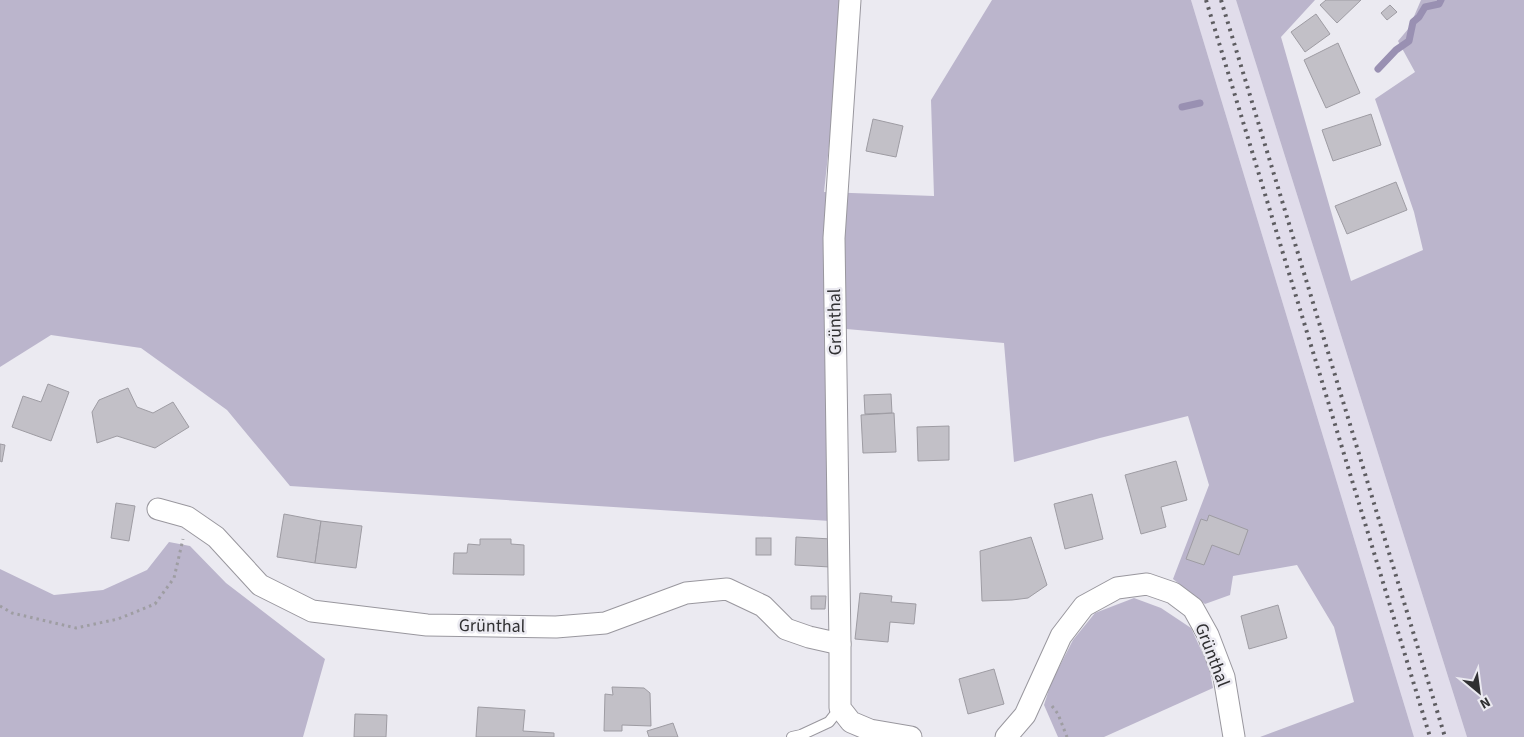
<svg xmlns="http://www.w3.org/2000/svg" width="1524" height="737" font-family="'Source Sans 3',sans-serif">
<style>
.built{fill:#e1ddeb}
.green{fill:#bbb5cc}
.lines{fill:none;stroke-linecap:round;stroke-linejoin:round}
.stream{stroke:#9990b2;stroke-width:7}
.building{fill:#c2c0c7;stroke:#9e9ca3}
.service-casing{stroke:#99979e;stroke-width:12}
.minor-casing{stroke:#99979e;stroke-width:23}
.path{stroke:#9e9da2;stroke-width:3;stroke-dasharray:2.5 4;stroke-linecap:butt}
.service{stroke:#fff;stroke-width:10}
.minor{stroke:#fff;stroke-width:21}
.rail{stroke:#5d5c60;stroke-width:4;stroke-dasharray:2.5 5;stroke-linecap:butt}
.labels{text-anchor:middle;dominant-baseline:central;stroke-width:5;stroke-linejoin:round;paint-order:stroke}
.street-label{font-size:18px;fill:#303032;stroke:#ebeaf1}
</style>
<rect width="100%" height="100%" fill="#ebeaf1"/>
<path class="built" d="M1191 0H1236L1467 737H1414Z"/>
<g class="green">
<path d="M0 0H845L824 192 934 196 931 100 992 0H1191L1414 737H1260L1354 702 1334 627 1297 565 1233 576 1230 595 1205 604 1173 579 1209 485 1188 416 1100 438 1014 462 1004 343 824 327 830 521 290 486 227 410 141 348 51 335 0 367Z"/>
<path d="M1236 0H1315L1281 37 1351 281 1423 250 1414 212 1375 99 1415 72 1398 41 1409 28 1421 0H1524V737H1467Z"/>
<path d="M169 542 190 546 226 583 325 659 303 737H0V569L54 595 103 590 147 570Z"/>
<path d="M1134 598 1161 608 1191 628 1209 667 1213 688 1104 737H1058L1044 705 1051 683 1073 640 1095 613Z"/>
</g>
<g class="lines">
<g class="stream">
<path d="M1378 69 1396 50 1409 41 1413 22 1419 17 1425 7 1439 4 1441 0"/>
<path d="M1182 107 1200 103"/>
</g>
</g>
<g class="building">
<path d="M1326 0H1361L1337 23 1320 5Z"/>
<path d="M1390 5 1397 12 1387 20 1381 13Z"/>
<path d="M1316 14 1330 34 1305 52 1291 32Z"/>
<path d="M1338 43 1360 93 1326 108 1304 60Z"/>
<path d="M1371 114 1381 145 1333 161 1322 130Z"/>
<path d="M873 119 903 126 896 157 866 151Z"/>
<path d="M1396 182 1407 210 1347 234 1335 206Z"/>
<path d="M48 384 69 392 51 441 12 427 23 396 41 402Z"/>
<path d="M128 388 137 407 153 413 173 402 189 427 155 448 117 436 97 443 92 412 99 400Z"/>
<path d="M891 394 892 413 865 414 864 395Z"/>
<path d="M894 413 896 452 863 453 861 415Z"/>
<path d="M949 426V460L918 461 917 427Z"/>
<path d="M0 444 5 445 2 462 0 461Z"/>
<path d="M1176 461 1187 500 1161 507 1166 527 1141 534 1125 475Z"/>
<path d="M1092 494 1103 539 1065 549 1054 504Z"/>
<path d="M116 503 135 506 129 541 111 538Z"/>
<path d="M284 514 321 521 315 563 277 557Z"/>
<path d="M1209 515 1248 530 1239 555 1212 545 1204 565 1186 559 1201 519 1207 521Z"/>
<path d="M321 521 362 526 356 568 315 563Z"/>
<path d="M796 537 831 539 830 567 795 565Z"/>
<path d="M1031 537 1047 585 1028 598 1012 600 982 601 980 551Z"/>
<rect x="756" y="538" width="15" height="17"/>
<path d="M480 539H511V544L524 545V575L453 574 454 553H467L468 544 480 545Z"/>
<path d="M860 593 892 596 891 602 916 604 914 624 890 622 888 642 855 639Z"/>
<path d="M811 596H826L825 609H811Z"/>
<path d="M1278 605 1287 638 1249 649 1241 616Z"/>
<path d="M994 669 1004 704 968 714 959 679Z"/>
<path d="M612 687 644 688 650 693 651 726 622 725V731H604L605 694 613 695Z"/>
<path d="M478 707 525 710 523 731 554 733V737H476Z"/>
<path d="M355 714 387 715 386 737H354Z"/>
<path d="M673 723 678 737H649L647 731Z"/>
</g>
<g class="lines">
<g class="service-casing">
<path id="service" d="M792 737 801 735 829 722 840 708"/>
</g>
<g class="minor-casing">
<g id="minor">
<path d="M850 0 834 238 840 644V708L851 722 870 730 911 737"/>
<path d="M158 509 187 517 216 537 260 585 312 611 427 625 556 627 605 623 686 593 727 589 763 606 786 629 809 637 840 644"/>
<path d="M1006 737 1025 715 1061 636 1084 606 1117 588 1147 584 1173 593 1193 608 1208 635 1224 677 1234 737"/>
</g>
</g>
<g class="path">
<path d="M0 606 12 613 76 628 118 619 155 604 174 578 183 539"/>
<path d="M1052 706 1058 714 1067 737"/>
</g>
<use href="#service" class="service"/>
<use href="#minor" class="minor"/>
<g class="rail">
<path d="M1206 0 1430 737"/>
<path d="M1221 0 1445 737"/>
</g>
</g>
<g class="labels">
<g class="street-label">
<text transform="translate(835 322) rotate(-91)">Grünthal</text>
<text transform="translate(492 626) rotate(1)">Grünthal</text>
<text transform="translate(1212 655) rotate(69)">Grünthal</text>
</g>
</g>
<g transform="translate(1479 692) rotate(151)" stroke="#ebeaf1" stroke-width="4" paint-order="stroke">
<path d="M0-4L9 19L0 12L-9 19Z" fill="#303032"/>
<text y="-8" font-size="14" font-weight="bold" text-anchor="middle" fill="#303032">N</text>
</g>
</svg>
